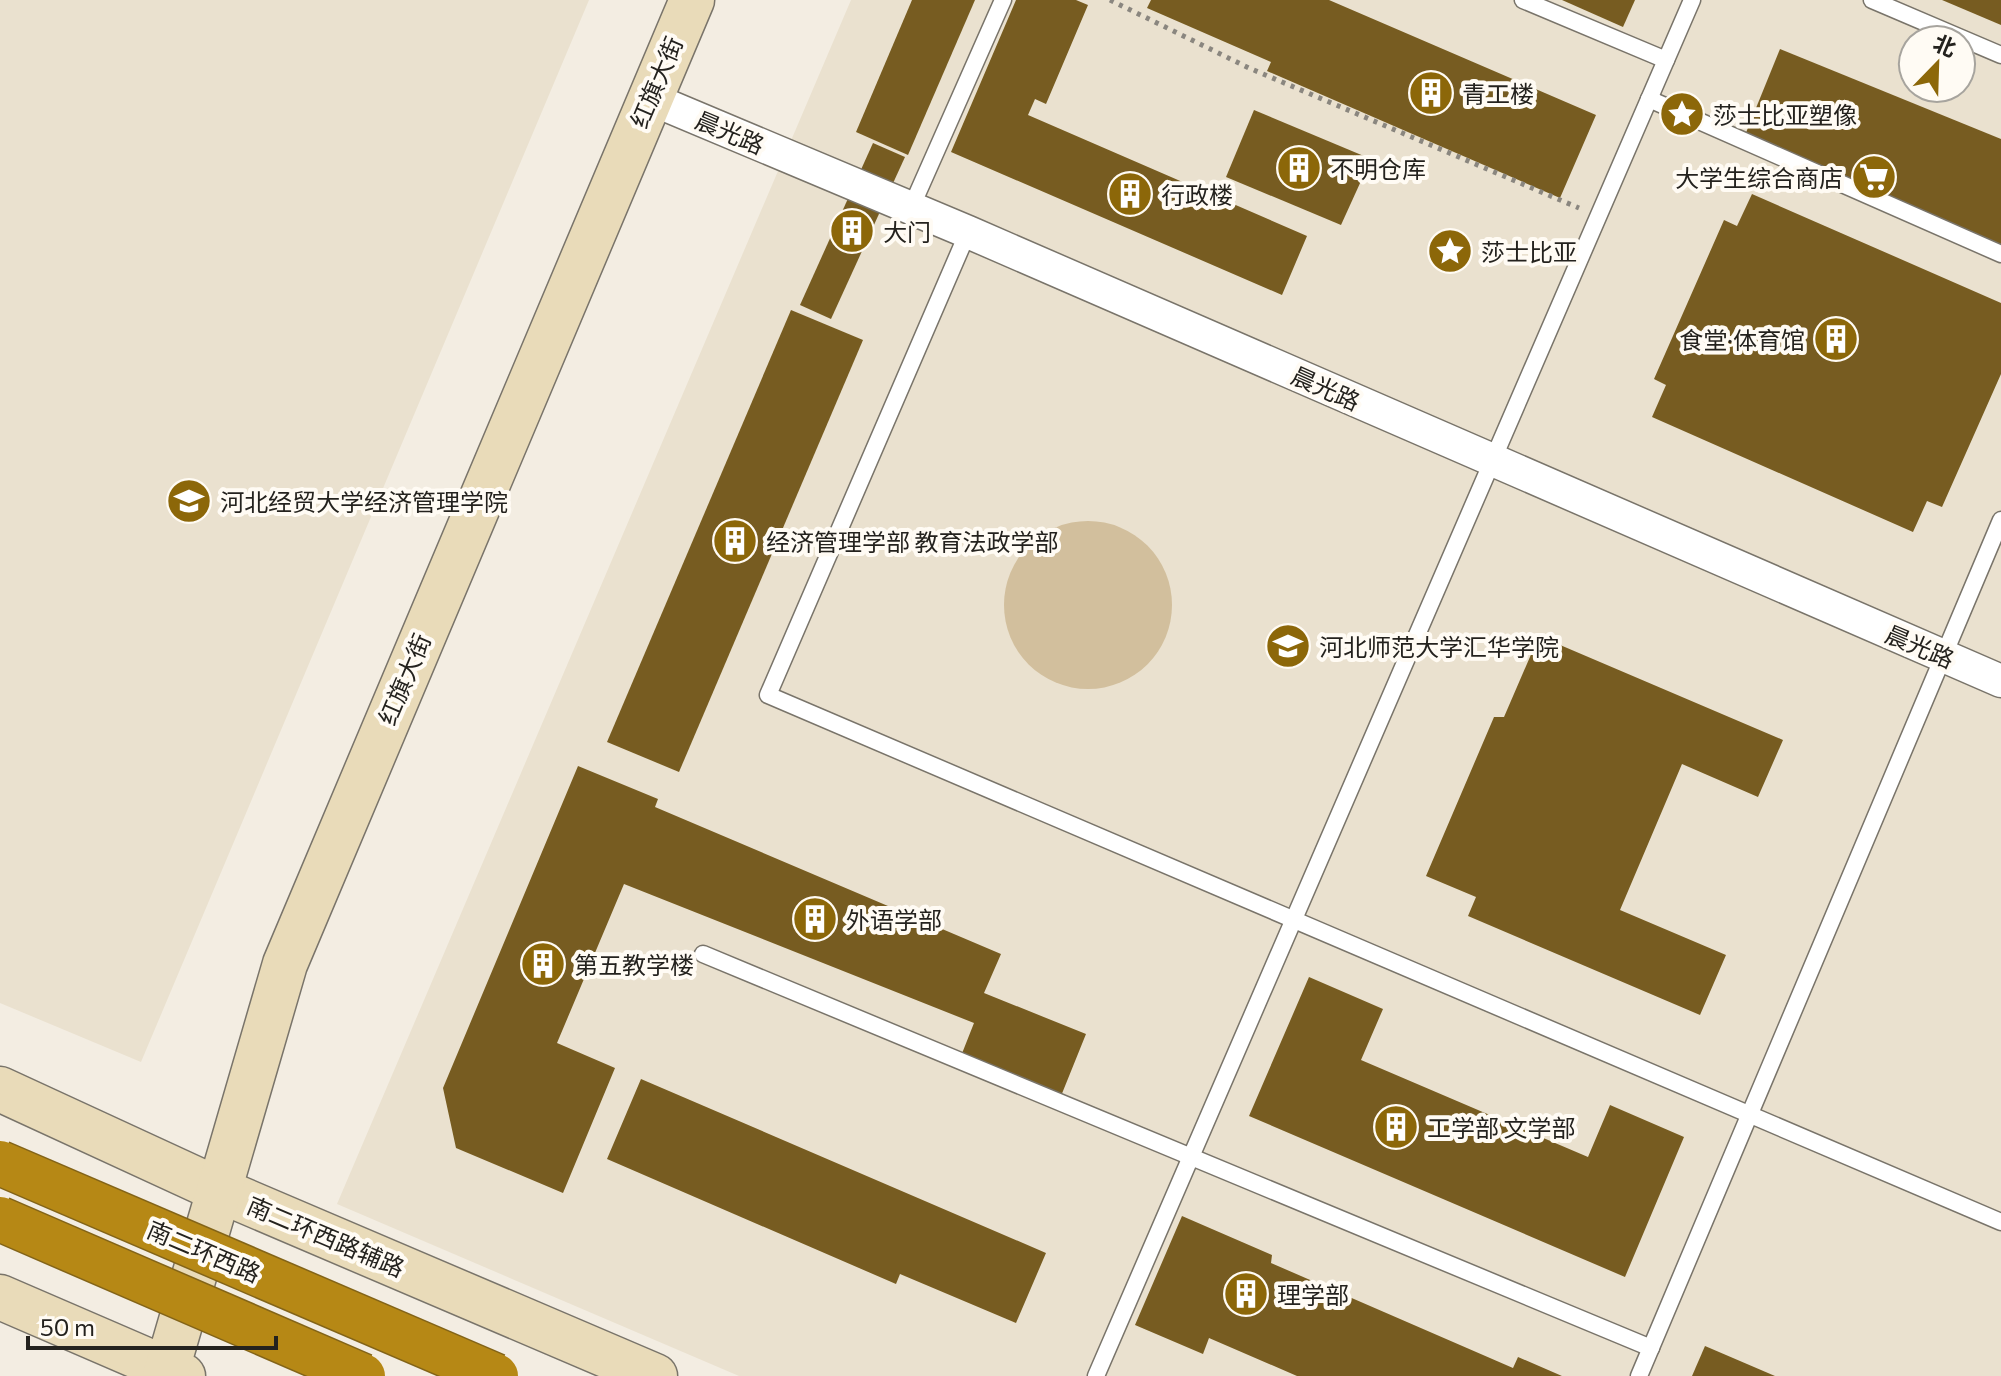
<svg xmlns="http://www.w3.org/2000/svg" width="2001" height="1376" font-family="Commissioner,'Noto Sans SC',sans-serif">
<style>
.built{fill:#eae1cf;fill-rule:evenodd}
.green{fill:#d2bf9d}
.building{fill:#775c21}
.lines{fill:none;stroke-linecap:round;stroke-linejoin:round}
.lane-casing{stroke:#79746a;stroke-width:19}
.street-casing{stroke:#79746a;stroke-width:35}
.secondary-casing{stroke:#79746a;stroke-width:47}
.path{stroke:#8a867f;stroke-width:5;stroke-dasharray:4 6;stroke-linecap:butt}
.lane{stroke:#fff;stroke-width:16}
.street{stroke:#fff;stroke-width:32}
.secondary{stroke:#e9dbb9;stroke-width:44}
.highway-bridge-casing{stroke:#836418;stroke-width:47;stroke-linecap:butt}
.highway-bridge{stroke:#b68815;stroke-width:44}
.labels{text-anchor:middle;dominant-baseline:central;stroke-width:8;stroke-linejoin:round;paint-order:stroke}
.street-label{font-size:24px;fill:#24221e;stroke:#fffbf4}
.poi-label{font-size:24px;fill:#24221e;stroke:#fffbf4;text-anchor:start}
</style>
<rect width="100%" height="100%" fill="#f3ede2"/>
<g class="built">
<path d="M0 0H589L141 1062 0 1003Z"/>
<path d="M851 0H2001V1376H739L337 1204ZM1913 40H1961V88H1913Z"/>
</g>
<circle class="green" cx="1088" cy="605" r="84"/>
<g class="building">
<path d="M912 0H975L908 155 856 132Z"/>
<path d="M1016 0H1076L1088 5 1046 104 1035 99 1028 115 1307 236 1282 295 951 152Z"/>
<path d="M1151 0H1329L1596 115 1560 198 1267 71 1271 62 1147 8Z"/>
<path d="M1562 0H1635L1623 27Z"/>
<path d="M1942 0H2001V25Z"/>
<path d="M1780 49 2001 139V245L1743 140Z"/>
<path d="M1254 110 1371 159 1341 225 1226 177Z"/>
<path d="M873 143 905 157 831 319 800 305Z"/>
<path d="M1752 194 2001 303V374L1942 507 1927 501 1913 532 1652 417 1666 385 1654 379 1724 220 1737 226Z"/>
<path d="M791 310 863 340 679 772 607 742Z"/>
<path d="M1539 636 1783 740 1758 797 1682 764 1620 910 1726 955 1700 1015 1468 916 1476 897 1426 876 1494 717H1504Z"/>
<path d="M578 766 658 799 655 807 1001 954 984 993 1086 1034 1061 1096 961 1056 974 1023 624 884 557 1043 615 1068 563 1193 456 1148 443 1088Z"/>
<path d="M1309 977 1383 1009 1361 1060 1588 1157 1610 1105 1684 1137 1625 1277 1249 1116Z"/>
<path d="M641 1079 1046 1253 1016 1323 900 1274 896 1284 607 1159Z"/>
<path d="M1182 1216 1272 1255 1271 1263 1513 1368 1518 1357 1562 1376H1297L1209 1338 1203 1354 1135 1325Z"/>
<path d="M1705 1346 1775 1376H1692Z"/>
</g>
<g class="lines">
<g class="lane-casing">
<g id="lane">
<path d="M1523 0 1666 60"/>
<path d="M1872 0 2001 55"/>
<path d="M1649 99 2001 254"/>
<path d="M911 208 1003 0"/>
<path d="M968 232 768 695 2001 1222"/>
<path d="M703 954 1651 1348"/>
<path d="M1096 1376 1692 0"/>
<path d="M1639 1376 2001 520"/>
</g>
</g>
<g class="street-casing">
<path id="street" d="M649 98 968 232 2001 681"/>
</g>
<g class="secondary-casing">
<g id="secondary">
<path d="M0 1089 219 1190 655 1376"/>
<path d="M0 1297 183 1376"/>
<path d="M165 1376 285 964 692 0"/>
</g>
</g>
<path class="path" d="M1110 0 1249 68 1579 208"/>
<use href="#lane" class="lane"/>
<use href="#street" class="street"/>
<use href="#secondary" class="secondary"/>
<g class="highway-bridge-casing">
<g id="highway-bridge">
<path d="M0 1163 496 1376"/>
<path d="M0 1219 363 1376"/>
</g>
</g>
<use href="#highway-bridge" class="highway-bridge"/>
</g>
<defs>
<g id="building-disc" transform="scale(2.3)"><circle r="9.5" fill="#8c6709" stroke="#fffbf4"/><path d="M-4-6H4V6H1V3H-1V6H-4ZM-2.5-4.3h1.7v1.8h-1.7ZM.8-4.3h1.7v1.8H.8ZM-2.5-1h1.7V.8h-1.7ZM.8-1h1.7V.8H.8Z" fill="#fff"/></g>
<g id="sight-disc" transform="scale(2.3)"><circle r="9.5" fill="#8c6709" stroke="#fffbf4"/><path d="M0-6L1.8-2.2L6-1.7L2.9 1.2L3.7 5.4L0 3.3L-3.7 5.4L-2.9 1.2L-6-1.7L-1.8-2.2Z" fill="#fff"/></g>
<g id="supermarket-disc" transform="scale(2.3)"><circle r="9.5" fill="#8c6709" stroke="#fffbf4"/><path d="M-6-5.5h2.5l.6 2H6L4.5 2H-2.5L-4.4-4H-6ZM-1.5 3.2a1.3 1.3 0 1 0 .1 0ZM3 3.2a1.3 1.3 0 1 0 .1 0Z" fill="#fff"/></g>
<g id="university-disc" transform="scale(2.3)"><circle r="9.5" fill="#8c6709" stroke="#fffbf4"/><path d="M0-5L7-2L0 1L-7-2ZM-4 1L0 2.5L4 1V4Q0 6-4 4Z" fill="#fff"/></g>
</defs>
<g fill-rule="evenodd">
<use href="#building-disc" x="1431" y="93"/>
<use href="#sight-disc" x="1682" y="114"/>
<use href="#building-disc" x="1299" y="168"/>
<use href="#supermarket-disc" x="1874" y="177"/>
<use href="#building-disc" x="1130" y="194"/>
<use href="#building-disc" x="852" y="231"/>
<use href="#sight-disc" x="1450" y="251"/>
<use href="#building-disc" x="1836" y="339"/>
<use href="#university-disc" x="189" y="501"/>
<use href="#building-disc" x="735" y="541"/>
<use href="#university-disc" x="1288" y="646"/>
<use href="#building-disc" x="815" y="919"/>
<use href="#building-disc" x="543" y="964"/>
<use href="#building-disc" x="1396" y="1127"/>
<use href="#building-disc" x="1246" y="1294"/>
</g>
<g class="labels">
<g class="street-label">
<text transform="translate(656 82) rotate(-67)">红旗大街</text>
<text transform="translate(730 132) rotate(23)">晨光路</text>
<text transform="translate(1326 388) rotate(24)">晨光路</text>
<text transform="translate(1920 646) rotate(23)">晨光路</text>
<text transform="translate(404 679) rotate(-67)">红旗大街</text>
<text transform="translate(326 1236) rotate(23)">南二环西路辅路</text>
<text transform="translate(204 1251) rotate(23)">南二环西路</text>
</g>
<g class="poi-label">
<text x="1462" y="93">青工楼</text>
<text x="1713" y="114">莎士比亚塑像</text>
<text x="1330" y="168">不明仓库</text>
<text x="1843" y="177" text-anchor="end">大学生综合商店</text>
<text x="1161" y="194">行政楼</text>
<text x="883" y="231">大门</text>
<text x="1481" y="251">莎士比亚</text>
<text x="1805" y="339" text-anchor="end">食堂·体育馆</text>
<text x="220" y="501">河北经贸大学经济管理学院</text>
<text x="766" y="541">经济管理学部 教育法政学部</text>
<text x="1319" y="646">河北师范大学汇华学院</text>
<text x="846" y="919">外语学部</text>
<text x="574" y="964">第五教学楼</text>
<text x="1427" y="1127">工学部 文学部</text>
<text x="1277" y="1294">理学部</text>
</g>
</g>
<g transform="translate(1937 64) rotate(23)"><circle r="38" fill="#fffbf4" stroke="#a7a49e" stroke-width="2"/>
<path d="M0-6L14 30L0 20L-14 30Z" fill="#8c6709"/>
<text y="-12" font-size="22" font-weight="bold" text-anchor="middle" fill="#24221e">北</text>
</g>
<path d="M28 1336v12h248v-12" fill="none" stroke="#24221e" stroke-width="4"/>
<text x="40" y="1336" font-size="24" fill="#24221e" stroke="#fffbf4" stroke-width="6" paint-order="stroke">50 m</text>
</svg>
